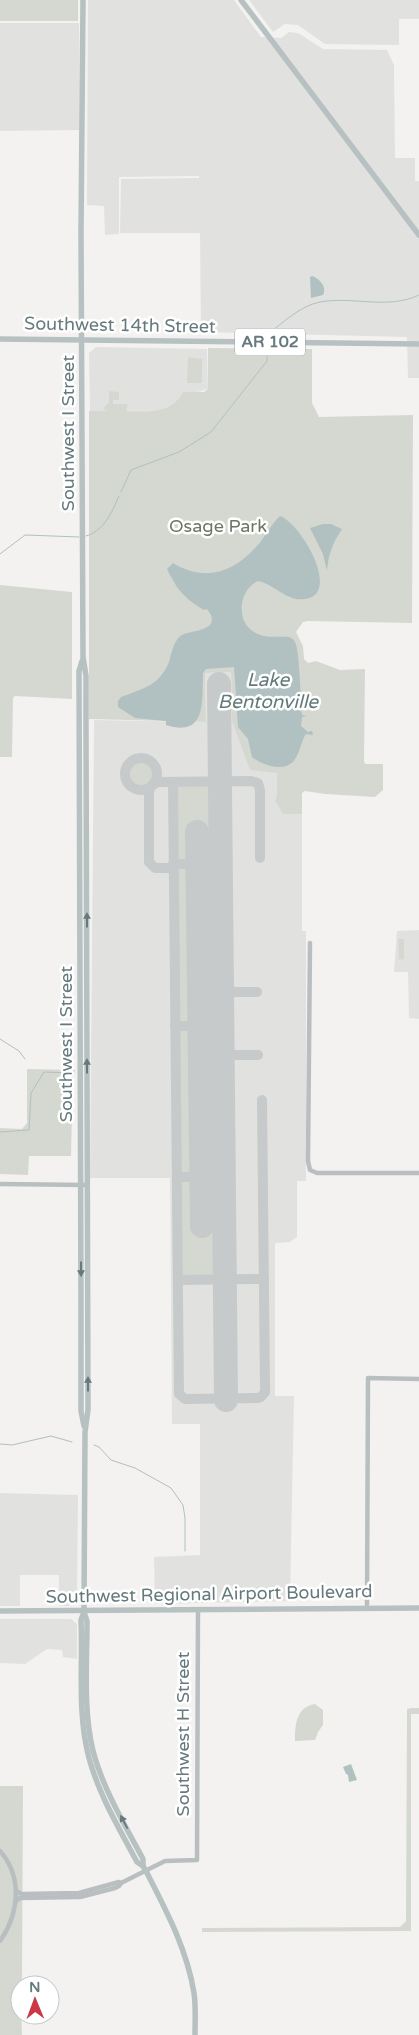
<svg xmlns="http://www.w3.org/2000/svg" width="419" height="2035" font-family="'Varela Round',sans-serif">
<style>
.built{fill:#e1e2e0}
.green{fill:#d5d8d0}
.water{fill:#b1c0c0}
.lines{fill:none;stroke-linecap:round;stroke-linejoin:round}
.stream{stroke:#b1c0c0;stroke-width:1}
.taxiway{stroke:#c6caca;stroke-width:10}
.runway{stroke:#c6caca;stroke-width:24}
.minor{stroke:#b9bfc0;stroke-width:4.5}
.major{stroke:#b7c1c2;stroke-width:5.5}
.oneway{fill:#667a7d}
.labels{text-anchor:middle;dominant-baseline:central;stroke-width:5;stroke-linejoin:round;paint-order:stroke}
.shield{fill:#fff;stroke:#94a2a4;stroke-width:1}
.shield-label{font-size:16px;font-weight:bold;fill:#667a7d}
.street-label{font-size:18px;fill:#667a7d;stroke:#fff}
.park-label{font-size:18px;fill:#6d7564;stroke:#fff}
.water-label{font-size:19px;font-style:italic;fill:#627b79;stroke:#fff}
</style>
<rect width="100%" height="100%" fill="#f3f2f0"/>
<g class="built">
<path d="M88 0H234L261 37 281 38 289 32 298 33 323 49 387 50 394 65 395 158H415V181H419V378H408L407 337 201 332 200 233H120L121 179 199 178V176L119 177V234L105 235 104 206 87 205Z"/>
<path d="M249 0H419V19H399V45L325 44 298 25 285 24 273 32Z"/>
<path d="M0 23H79L80 130 0 131Z"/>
<path d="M96 347 207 349 208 389 180 397 176 403 162 411H90L89 353Z"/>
<path d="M205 672H231L232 721 277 773V793L275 800 283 814H302V931H306V1181H297V1237L290 1242 275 1243V1396H294L290 1601 155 1604 154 1557 200 1555V1424H172L170 1178H90L94 720 206 722Z"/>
<path d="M419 930V1019L409 1018 408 972H394L397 931Z"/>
<path d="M0 1493 78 1495 77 1598 69 1606H59V1575H20V1606H0Z"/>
<path d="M0 1619H71L77 1624V1659L63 1657 62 1650 47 1649 25 1664 0 1663Z"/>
</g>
<g class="green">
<rect x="0" y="0" width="78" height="21"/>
<path d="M208 348 312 349V403L319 417 413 415 412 623 308 621 303 622 296 632 303 646 304 659 308 663 316 661 340 670 365 669 364 762 366 764H383V790L375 797 325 794 305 791 302 793V814H283L275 801 277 793V773L250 770 232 721 231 672 205 673 206 722 89 719V411H106L103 408 109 403V391L119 392V400H113V404H128L126 411C148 411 171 415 183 392H204L208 389Z"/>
<path d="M188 357 202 359V383H187Z"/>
<path d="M0 585 72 592V699L15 696 13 698 12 757H0Z"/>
<circle cx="141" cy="774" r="13"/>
<path d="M187 784H205L209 786 215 802 219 1268 217 1273 204 1277 183 1275 180 1258 176 809 178 787Z"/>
<path d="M404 939V959L399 960 398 939Z"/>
<path d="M27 1069 75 1070V1074L73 1076 71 1156H29L28 1175 0 1174V1128L22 1129 27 1123Z"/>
<path d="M315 1704 323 1710V1725L318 1732 315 1740 295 1741C295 1725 296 1707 315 1704Z"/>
<path d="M411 1708H419V1714H411V1931L202 1932V1928L400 1927 406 1921 407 1709Z"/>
<path d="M0 1786H23L22 1985H20L22 2035H0Z"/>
</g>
<g class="water">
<path d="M312 276C320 279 327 287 323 295L311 298 310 277Z"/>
<path d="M280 516C301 523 342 594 305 599 287 602 274 584 258 581 239 589 235 621 254 632 265 639 277 636 289 637 292 638 293 639 295 642 299 648 300 686 301 696L306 698 307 700 300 704 302 715 307 716 302 717 301 726 308 732 312 731 313 735 306 734C301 741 300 752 295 759 286 774 262 765 252 757L248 739 238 727 234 667 206 669 203 673C202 701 207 738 166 725V721L135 718 118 707V701L121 697C144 688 159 686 169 662 171 655 173 645 177 640 178 638 180 636 182 635 192 630 224 631 207 609L204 610C183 597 178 591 167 569L173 563C204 582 233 573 256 547 265 538 271 524 280 516Z"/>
<path d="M323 524H331L342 529C333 542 328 555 327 571L323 554 310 528Z"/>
<path d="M351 1764 357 1780 349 1782 348 1775 346 1774 343 1767Z"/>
</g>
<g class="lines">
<g class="stream">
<path d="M268 334C284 322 300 306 320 302 352 296 389 310 419 295"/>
<path d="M121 492 131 470 179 452 211 432 267 361V353"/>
<path d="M86 536C104 531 112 512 119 496"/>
<path d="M0 554 25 535 79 537"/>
<path d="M0 1039 19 1051 25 1059"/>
<path d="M0 1132 29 1130 31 1093 44 1072 71 1073"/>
<path d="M0 1444 12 1445 51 1436 72 1442"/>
<path d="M94 1445 99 1447 111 1460 135 1468 171 1488 183 1505 185 1518V1551"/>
</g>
<g class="taxiway">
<circle cx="141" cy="774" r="16"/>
<path d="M173 782 179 1394 185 1399 258 1398 261 1397 265 1392 262 1100"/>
<path d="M173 864H198"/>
<path d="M173 868H155L149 862V791L152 785 158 782 251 781 258 783 260 790V858"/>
<path d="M222 992H257"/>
<path d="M175 1026H199"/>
<path d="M200 1055H258"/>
<path d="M177 1177H201"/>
<path d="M178 1280 264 1279"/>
</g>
<g class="runway">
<path d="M219 684 226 1400"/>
<path d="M197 832 202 1226"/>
</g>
<g class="minor">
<path d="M310 943 308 1161 310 1170 317 1173H419"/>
<path d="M0 1184 87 1185"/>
<path d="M367 1607 368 1378 419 1379"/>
<path d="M0 1851C23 1877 19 1914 0 1941"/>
<path d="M16 1891 22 1894 79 1893 119 1882 121 1883 165 1861 197 1860 198 1609"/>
<path d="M16 1901 20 1898 80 1897 115 1888 119 1886 121 1883"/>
</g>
<g class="major">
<path d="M83 0 81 233 83 657 86 676V729L88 1410 85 1432 84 1612 87 1621C87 1663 83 1710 93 1751 103 1789 125 1825 143 1859V1866"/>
<path d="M241 0 419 235"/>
<path d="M0 339 419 344"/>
<path d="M82 661 79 671 81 1307V1411L84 1426"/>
<path d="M0 1611 419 1608"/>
<path d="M84 1612 81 1620C83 1666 77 1713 89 1758 99 1795 119 1828 137 1862L143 1866 146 1871C166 1910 187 1949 194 1993 196 2006 195 2021 195 2035"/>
</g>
</g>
<defs><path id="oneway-solid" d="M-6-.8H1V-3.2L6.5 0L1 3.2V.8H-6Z" transform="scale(1.25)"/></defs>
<g class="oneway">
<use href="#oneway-solid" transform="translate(87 920) rotate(-90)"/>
<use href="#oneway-solid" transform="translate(87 1066) rotate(-90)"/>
<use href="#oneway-solid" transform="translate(81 1269) rotate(90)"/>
<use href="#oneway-solid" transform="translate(88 1384) rotate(-90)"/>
<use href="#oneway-solid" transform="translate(124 1822) rotate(-118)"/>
</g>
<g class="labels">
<rect class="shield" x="235" y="328.5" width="70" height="27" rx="4"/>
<g class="shield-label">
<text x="270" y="342">AR 102</text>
</g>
<g class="street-label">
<text transform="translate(120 325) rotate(1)">Southwest 14th Street</text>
<text transform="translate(68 433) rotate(-90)">Southwest I Street</text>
<text transform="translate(66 1044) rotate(-90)">Southwest I Street</text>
<text transform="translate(209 1594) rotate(-1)">Southwest Regional Airport Boulevard</text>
<text transform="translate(183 1734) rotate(-90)">Southwest H Street</text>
</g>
<g class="park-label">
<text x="218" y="526">Osage Park</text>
</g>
<g class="water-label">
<text x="268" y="680">Lake<tspan x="268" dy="22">Bentonville</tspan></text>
</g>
</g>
<g transform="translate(35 2000) rotate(359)"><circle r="24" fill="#ffffff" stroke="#c2cacb"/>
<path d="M0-4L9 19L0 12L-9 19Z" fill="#cc3746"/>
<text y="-8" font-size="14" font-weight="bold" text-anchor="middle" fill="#667a7d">N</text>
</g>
</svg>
